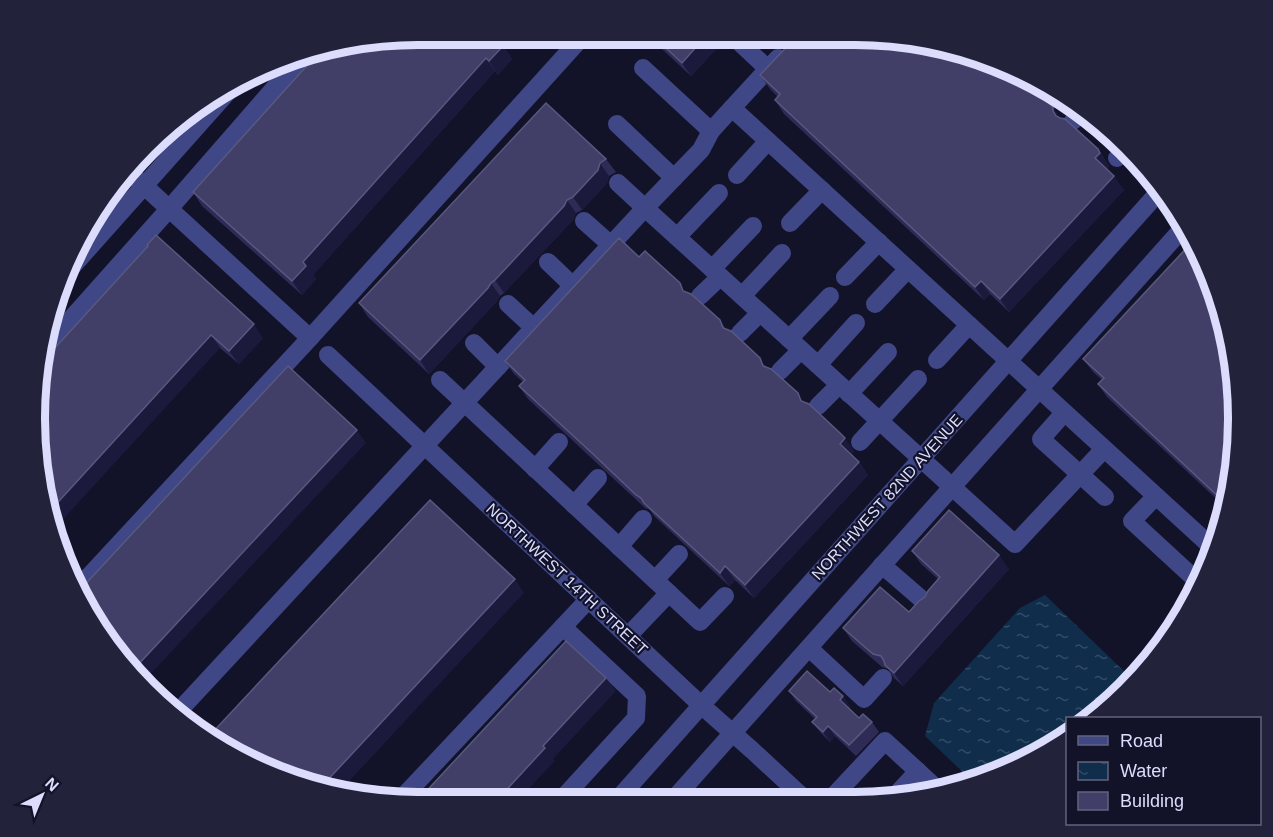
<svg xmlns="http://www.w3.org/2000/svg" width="1273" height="837" font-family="Helvetica,sans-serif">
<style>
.water{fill:url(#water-ripples)}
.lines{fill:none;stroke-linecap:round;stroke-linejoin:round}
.minor{stroke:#3f4786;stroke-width:18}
.wall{fill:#2e2c56}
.shaded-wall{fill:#1b1a3c}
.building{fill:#413f68;stroke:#59587f;stroke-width:1.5}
.labels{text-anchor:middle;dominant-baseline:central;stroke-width:4.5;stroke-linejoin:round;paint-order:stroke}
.street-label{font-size:16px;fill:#dcddfd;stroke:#121229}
.rim{fill:none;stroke:#dcddfd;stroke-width:8}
</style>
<defs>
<pattern id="water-ripples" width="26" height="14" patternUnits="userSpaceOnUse" patternTransform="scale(1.5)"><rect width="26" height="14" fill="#102e4b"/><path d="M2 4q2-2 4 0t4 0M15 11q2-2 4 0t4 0" fill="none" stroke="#324c66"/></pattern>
</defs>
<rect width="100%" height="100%" fill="#121229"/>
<path class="water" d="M1045 595 1133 680 1082 718H1068L1067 730 1024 763 969 778 925 736 934 703 1020 608Z"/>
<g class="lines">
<g class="minor">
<path d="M737 40 768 69"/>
<path d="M778 58 732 108 1214 549"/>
<path d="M643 68 711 131 732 108"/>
<path d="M1034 84 1036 82"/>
<path d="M1073 121 1082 112"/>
<path d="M617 124 674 178"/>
<path d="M1117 158 1124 151"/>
<path d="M128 171 310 338"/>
<path d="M737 175 768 141"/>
<path d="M618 183 645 208 701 150 711 131"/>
<path d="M584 221 611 245"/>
<path d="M790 223 822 190"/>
<path d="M677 237 719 193"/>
<path d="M548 262 573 286"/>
<path d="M712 269 753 226"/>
<path d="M845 277 879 242"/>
<path d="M62 278 234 85"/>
<path d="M700 296 720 277"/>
<path d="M742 296 782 253"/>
<path d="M508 304 534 328"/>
<path d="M875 304 908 269"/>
<path d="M740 333 760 313"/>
<path d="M789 339 830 296"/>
<path d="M474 343 498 367"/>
<path d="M46 347 169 209 305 53"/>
<path d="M328 355 701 705 753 751 807 801"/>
<path d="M937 360 969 325"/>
<path d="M818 365 856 323"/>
<path d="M780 371 801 350"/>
<path d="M440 380 700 622 725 596"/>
<path d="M849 394 888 352"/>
<path d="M818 406 839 385"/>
<path d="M1064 413 1041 439 1105 497"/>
<path d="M860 442 918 379"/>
<path d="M535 469 559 442"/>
<path d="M1156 496 1132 521 1196 580"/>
<path d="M574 505 598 478"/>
<path d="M619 547 643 519"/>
<path d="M882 565 926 603"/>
<path d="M655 580 679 554"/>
<path d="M78 588 310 338 583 36"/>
<path d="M628 636 669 593"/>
<path d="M809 648 864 699 883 678"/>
<path d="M176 714 645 208 1015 544 1104 449"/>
<path d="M893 798 918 771"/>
<path d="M401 799 589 599"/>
<path d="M561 800 636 718 637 696 563 627"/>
<path d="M617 800 1157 194"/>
<path d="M672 801 1183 228"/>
<path d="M829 801 885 741 935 787"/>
</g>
</g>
<g class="wall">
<path d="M648 36 727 37 691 76Z"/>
<path d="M503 46 512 59 498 75 495 71 313 275 316 279 302 295 202 206 193 192Z"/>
<path d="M760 75 1020 80 1060 118 1098 149 1109 166 1107 169 1124 190 1009 312 990 294 984 300 784 114 775 100 778 97 770 89Z"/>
<path d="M606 159 616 172 609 176 607 183 582 210 576 213 573 220 504 293 500 296 497 301 429 374 368 317 359 303Z"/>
<path d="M148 246 263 338 239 364 220 348Z"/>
<path d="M639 257 686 292 720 320 726 329 804 402 854 451 851 455 859 462 868 475 754 598 735 580 729 586 728 585 654 516 650 510 645 508 528 399 519 386 523 382 514 374 505 361Z"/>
<path d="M1083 359 1238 394 1223 505 1107 397 1098 384 1102 380 1093 372Z"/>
<path d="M912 551 1009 569 903 686 894 678 888 669 882 667 852 641 843 628 909 612 925 597 938 579 921 564Z"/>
<path d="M789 691 830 692 843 696 850 707 849 708 859 718 872 722 879 732 856 756 835 736 830 742 820 732 812 722 815 719 796 701Z"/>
</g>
<g class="shaded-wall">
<path d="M706 36 727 37 691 76 682 63Z"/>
<path d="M503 46 512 59 498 75 489 61Z"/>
<path d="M486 58 495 71 313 275 316 279 302 295 292 281 303 262Z"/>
<path d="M1053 107 1062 121V124L1053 111Z"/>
<path d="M1100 153 1109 166 1104 172 1095 158Z"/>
<path d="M600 163 609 176 607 183 582 210 573 197Z"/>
<path d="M1114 176 1124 190 1009 312 1000 299Z"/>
<path d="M567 200 576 213 573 220 504 293 495 280Z"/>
<path d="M981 281 990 294 984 300 975 287Z"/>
<path d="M491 283 500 296 497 301 429 374 420 360Z"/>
<path d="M254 324 263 338 239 364 229 351Z"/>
<path d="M211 335 220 348 55 528 49 512Z"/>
<path d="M357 430 366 443 144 681 134 669Z"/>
<path d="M845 438 854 451 849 457 840 444Z"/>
<path d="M859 462 868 475 754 598 745 585Z"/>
<path d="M999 555 1009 569 903 686 894 673Z"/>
<path d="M725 566 735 580 729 586 720 573Z"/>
<path d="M515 579 524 593 340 791 323 785Z"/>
<path d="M606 678 616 691 553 759 555 761 518 800H497L543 746Z"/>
<path d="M843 696 850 707 847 710 840 700Z"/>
<path d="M828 726 835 736 830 742 823 732Z"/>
</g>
<g class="building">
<path d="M418 34 491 35 503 46 489 61 486 58 303 262 306 266 292 281 193 192 320 51Z"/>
<path d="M653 36H706L682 63Z"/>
<path d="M796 37 905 38 1013 71 1017 79 1025 82 1053 107V111L1056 116 1060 118 1065 119 1098 149 1100 153 1095 158 1114 176 1000 299 981 281 975 287 775 100 780 94 760 75Z"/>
<path d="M546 103 606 159 600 163 598 170 573 197 567 200 564 206 495 280 491 283 488 288 420 360 359 303Z"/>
<path d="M156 235 254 324 229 351 211 335 49 512 42 494 35 393 43 361 148 246 147 245Z"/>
<path d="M619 238 639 257 645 251 680 283 683 291 691 294 720 320 723 328 731 331 760 358 763 366 771 369 798 393 801 401 809 404 840 433 845 438 840 444 859 462 745 585 725 566 720 573 719 572 644 503 641 498 636 495 593 454 519 386 525 380 505 361Z"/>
<path d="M1193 241 1199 249 1238 394 1223 501 1098 384 1104 378 1083 359Z"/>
<path d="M288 366 357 430 134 669 86 611 79 591Z"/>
<path d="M430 500 515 579 323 785 249 763 209 736Z"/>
<path d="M949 510 999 555 894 673 885 665 884 661 881 656 873 654 843 628 880 587 909 612 919 601 925 597 928 591 940 577 912 551Z"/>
<path d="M566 641 606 678 543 746 545 748 497 800 419 799Z"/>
<path d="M807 671 830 692 834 688 843 696 840 700 859 718 863 714 872 722 849 745 828 726 823 732 812 722 817 717 789 691Z"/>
</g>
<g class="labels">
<g class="street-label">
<text transform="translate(887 497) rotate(-48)">NORTHWEST 82ND AVENUE</text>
<text transform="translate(567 579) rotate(43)">NORTHWEST 14TH STREET</text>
</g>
</g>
<path d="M0 0H1273V837H0ZM418 45H855A373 373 0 0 1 1228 418V419A373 373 0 0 1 855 792H418A373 373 0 0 1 45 419V418A373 373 0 0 1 418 45Z" fill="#22223a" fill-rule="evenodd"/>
<path class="rim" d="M418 45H855A373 373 0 0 1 1228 418V419A373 373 0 0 1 855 792H418A373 373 0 0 1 45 419V418A373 373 0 0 1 418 45Z"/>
<rect x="1066" y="717" width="195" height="108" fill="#121229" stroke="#63637e" stroke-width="1.5"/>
<rect x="1078" y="736" width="30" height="9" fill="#3f4786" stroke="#63637e" stroke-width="1.5"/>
<text x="1120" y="747" font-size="18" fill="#dcddfd">Road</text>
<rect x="1078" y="762" width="30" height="18" fill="url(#water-ripples)" stroke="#63637e" stroke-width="1.5"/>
<text x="1120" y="777" font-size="18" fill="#dcddfd">Water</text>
<rect x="1078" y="792" width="30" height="18" fill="#413f68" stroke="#63637e" stroke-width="1.5"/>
<text x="1120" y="807" font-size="18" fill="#dcddfd">Building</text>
<g transform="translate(42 795) rotate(43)" stroke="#121229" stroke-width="4.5" paint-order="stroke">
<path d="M0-4.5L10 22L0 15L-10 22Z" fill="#dcddfd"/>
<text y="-9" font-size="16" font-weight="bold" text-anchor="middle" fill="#dcddfd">N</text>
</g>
</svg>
